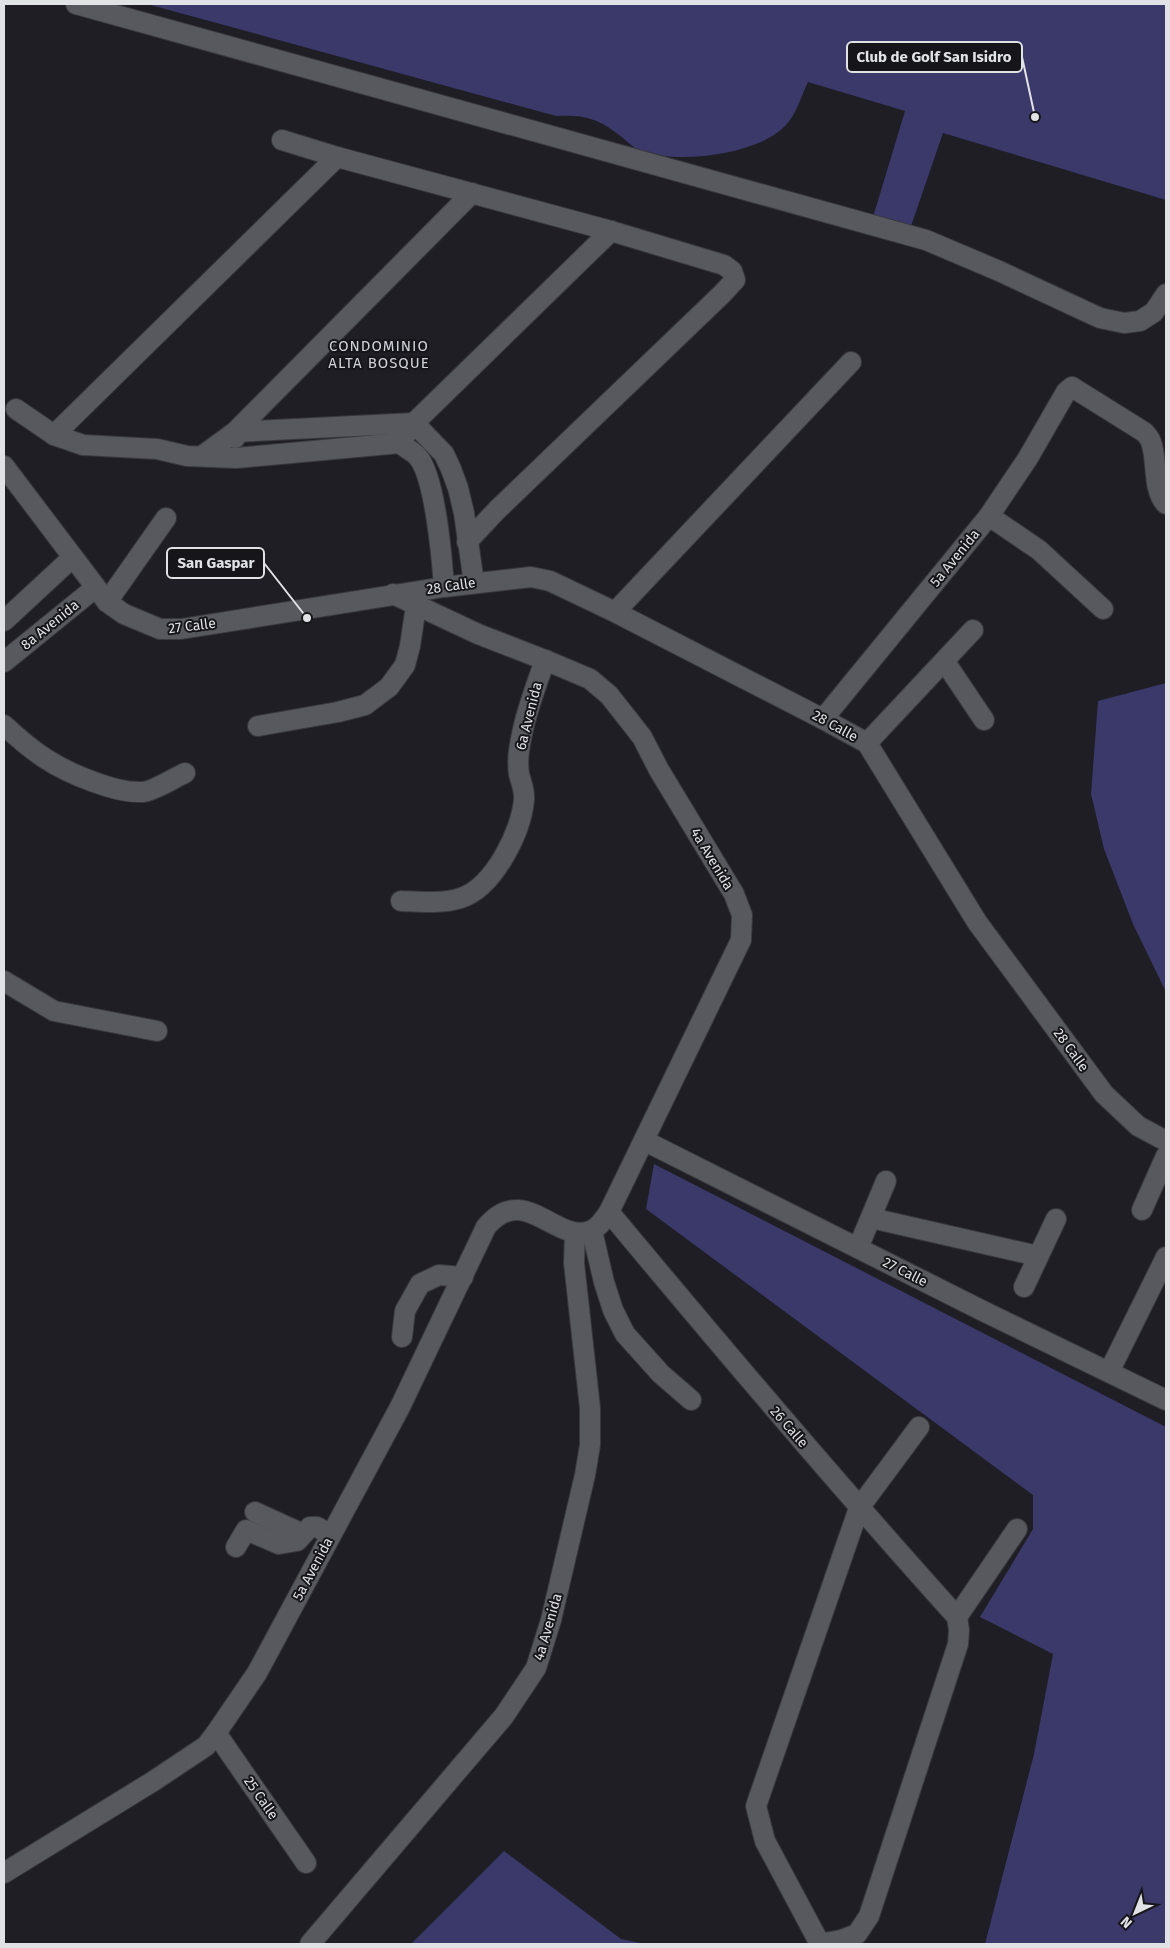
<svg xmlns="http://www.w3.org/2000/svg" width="1170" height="1948" font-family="'Fira Sans',sans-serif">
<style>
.green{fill:#3b386a}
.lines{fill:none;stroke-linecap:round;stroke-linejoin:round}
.minor-casing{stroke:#38383d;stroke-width:22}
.minor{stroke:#58595f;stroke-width:20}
.labels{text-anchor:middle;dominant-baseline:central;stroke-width:4;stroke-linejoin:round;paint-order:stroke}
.street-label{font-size:14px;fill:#e1e2e5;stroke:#15151a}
.neighbourhood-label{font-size:15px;letter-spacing:1px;fill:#d1d2d9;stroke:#15151a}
.leader{fill:none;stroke:#e1e2e5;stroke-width:2}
.callout-dot{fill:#e1e2e5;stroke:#15151a;stroke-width:2}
.callout{fill:#15151a;stroke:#e1e2e5;stroke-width:2}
.callout-label{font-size:15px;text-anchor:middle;font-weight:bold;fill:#e1e2e5}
</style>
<rect width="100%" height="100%" fill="#1e1e24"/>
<g class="green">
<path d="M147 4H1166V200L943 133 910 229 873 217 905 111 808 82C801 96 797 114 785 126 758 155 673 166 637 149 631 146 625 139 619 135 597 118 584 115 556 116Z"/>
<path d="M1166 683V992L1133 924 1104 849 1091 794 1098 701Z"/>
<path d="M654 1164 1166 1427V1944H985L1034 1754 1053 1654 980 1617 1033 1529V1495L646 1209Z"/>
<path d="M504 1851 621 1939 645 1944H411Z"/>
</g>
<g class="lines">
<g class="minor-casing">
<g id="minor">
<path d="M76 4 926 240 999 271 1100 318 1124 323 1140 321 1154 312 1166 294"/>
<path d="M282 140 337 157 611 231 724 265 732 271 735 280 722 294 497 510 467 542"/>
<path d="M16 409 54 435 83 445 157 449 187 456 236 458 400 443C405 448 414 452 418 457 435 477 442 559 444 587"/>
<path d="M406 434 414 423 611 231"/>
<path d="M54 435 337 157"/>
<path d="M235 438V432L472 193"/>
<path d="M202 456 235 432 414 423 444 454 451 469 458 488 464 513 474 583"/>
<path d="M4 466 107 602 124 614 160 629H181L444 587 531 577 550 581 615 612 823 719 867 743 977 922 1104 1094 1138 1126 1166 1141"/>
<path d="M989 516 1039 550 1103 609"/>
<path d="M107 602 166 518"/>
<path d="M615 612 851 362"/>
<path d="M4 621 73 557"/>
<path d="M4 662 95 588"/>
<path d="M945 662 984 720"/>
<path d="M823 719 989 516 1028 458 1066 392 1072 387 1144 432C1147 435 1150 439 1151 442 1158 461 1152 489 1166 504"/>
<path d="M4 725C34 753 55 768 94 782 110 788 126 793 143 792 154 791 174 778 185 773"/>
<path d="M258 726 338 712 365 705 389 687 405 665 410 646 416 606"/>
<path d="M867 743 973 630"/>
<path d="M401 901C420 902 442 904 461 898 494 887 521 832 524 800 525 791 521 782 519 774 518 767 518 758 519 751 523 720 535 689 545 660"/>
<path d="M4 981 54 1011 157 1031"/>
<path d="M645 1141 981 1310 1166 1400"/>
<path d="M1142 1210 1166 1156"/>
<path d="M609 1212C723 1349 838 1485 957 1617L959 1630 958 1644 869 1916 857 1934 841 1940 819 1944"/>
<path d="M871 1218 1038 1256"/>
<path d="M592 1231 604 1282 613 1310 625 1334 661 1374 691 1400"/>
<path d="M858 1248 886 1181"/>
<path d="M1024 1287 1056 1219"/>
<path d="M402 1337 405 1311 420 1284 439 1275 463 1277"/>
<path d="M1109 1372 1166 1257"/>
<path d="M255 1512 303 1534"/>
<path d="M236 1547 246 1530 279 1544 297 1541 310 1527H317L331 1535"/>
<path d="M957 1617 1017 1529"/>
<path d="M216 1733 306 1863"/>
<path d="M4 1873 152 1782 206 1746 216 1733 257 1673 400 1407 486 1227C524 1181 556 1244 590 1231 599 1228 604 1219 609 1212L741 940 742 915 734 894 659 770 642 737 609 695 590 679 545 660 478 634 393 594"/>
<path d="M310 1944 504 1716 536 1668 551 1620 585 1475 590 1445V1408L574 1263 575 1233"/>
<path d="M820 1944 765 1841 756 1806 859 1508 919 1427"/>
</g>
</g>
<use href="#minor" class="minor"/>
</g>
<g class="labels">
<g class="street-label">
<text transform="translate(955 558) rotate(-51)">5a Avenida</text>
<text transform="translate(451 586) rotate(-8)">28 Calle</text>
<text transform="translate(50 625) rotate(-39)">8a Avenida</text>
<text transform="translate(192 626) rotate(-7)">27 Calle</text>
<text transform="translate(529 716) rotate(-76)">6a Avenida</text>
<text transform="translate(835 726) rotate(29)">28 Calle</text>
<text transform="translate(712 859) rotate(59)">4a Avenida</text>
<text transform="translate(1071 1050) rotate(54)">28 Calle</text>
<text transform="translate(905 1272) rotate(27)">27 Calle</text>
<text transform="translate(789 1427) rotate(49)">26 Calle</text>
<text transform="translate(313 1569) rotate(-62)">5a Avenida</text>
<text transform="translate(548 1627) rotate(-74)">4a Avenida</text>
<text transform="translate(261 1798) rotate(55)">25 Calle</text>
</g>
<g class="neighbourhood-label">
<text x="379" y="346">CONDOMINIO<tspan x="379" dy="17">ALTA BOSQUE</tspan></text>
</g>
</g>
<path class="leader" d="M1035 117L1022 57M307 618L264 563"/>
<g class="callout-dot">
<circle cx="1035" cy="117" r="5"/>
<circle cx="307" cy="618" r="5"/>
</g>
<g class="callout">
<rect x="847" y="42" width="175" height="30" rx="5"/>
<rect x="167" y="548" width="97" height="30" rx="5"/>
</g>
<g class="callout-label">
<text x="934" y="62">Club de Golf San Isidro</text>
<text x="216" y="568">San Gaspar</text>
</g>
<rect width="1170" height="1948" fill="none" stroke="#e1e2e5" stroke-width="10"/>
<g transform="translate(1135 1913) rotate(223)" stroke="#15151a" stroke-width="4" paint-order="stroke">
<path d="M0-4L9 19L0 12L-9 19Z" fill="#e1e2e5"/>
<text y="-8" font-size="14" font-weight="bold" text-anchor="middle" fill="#e1e2e5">N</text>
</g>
</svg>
